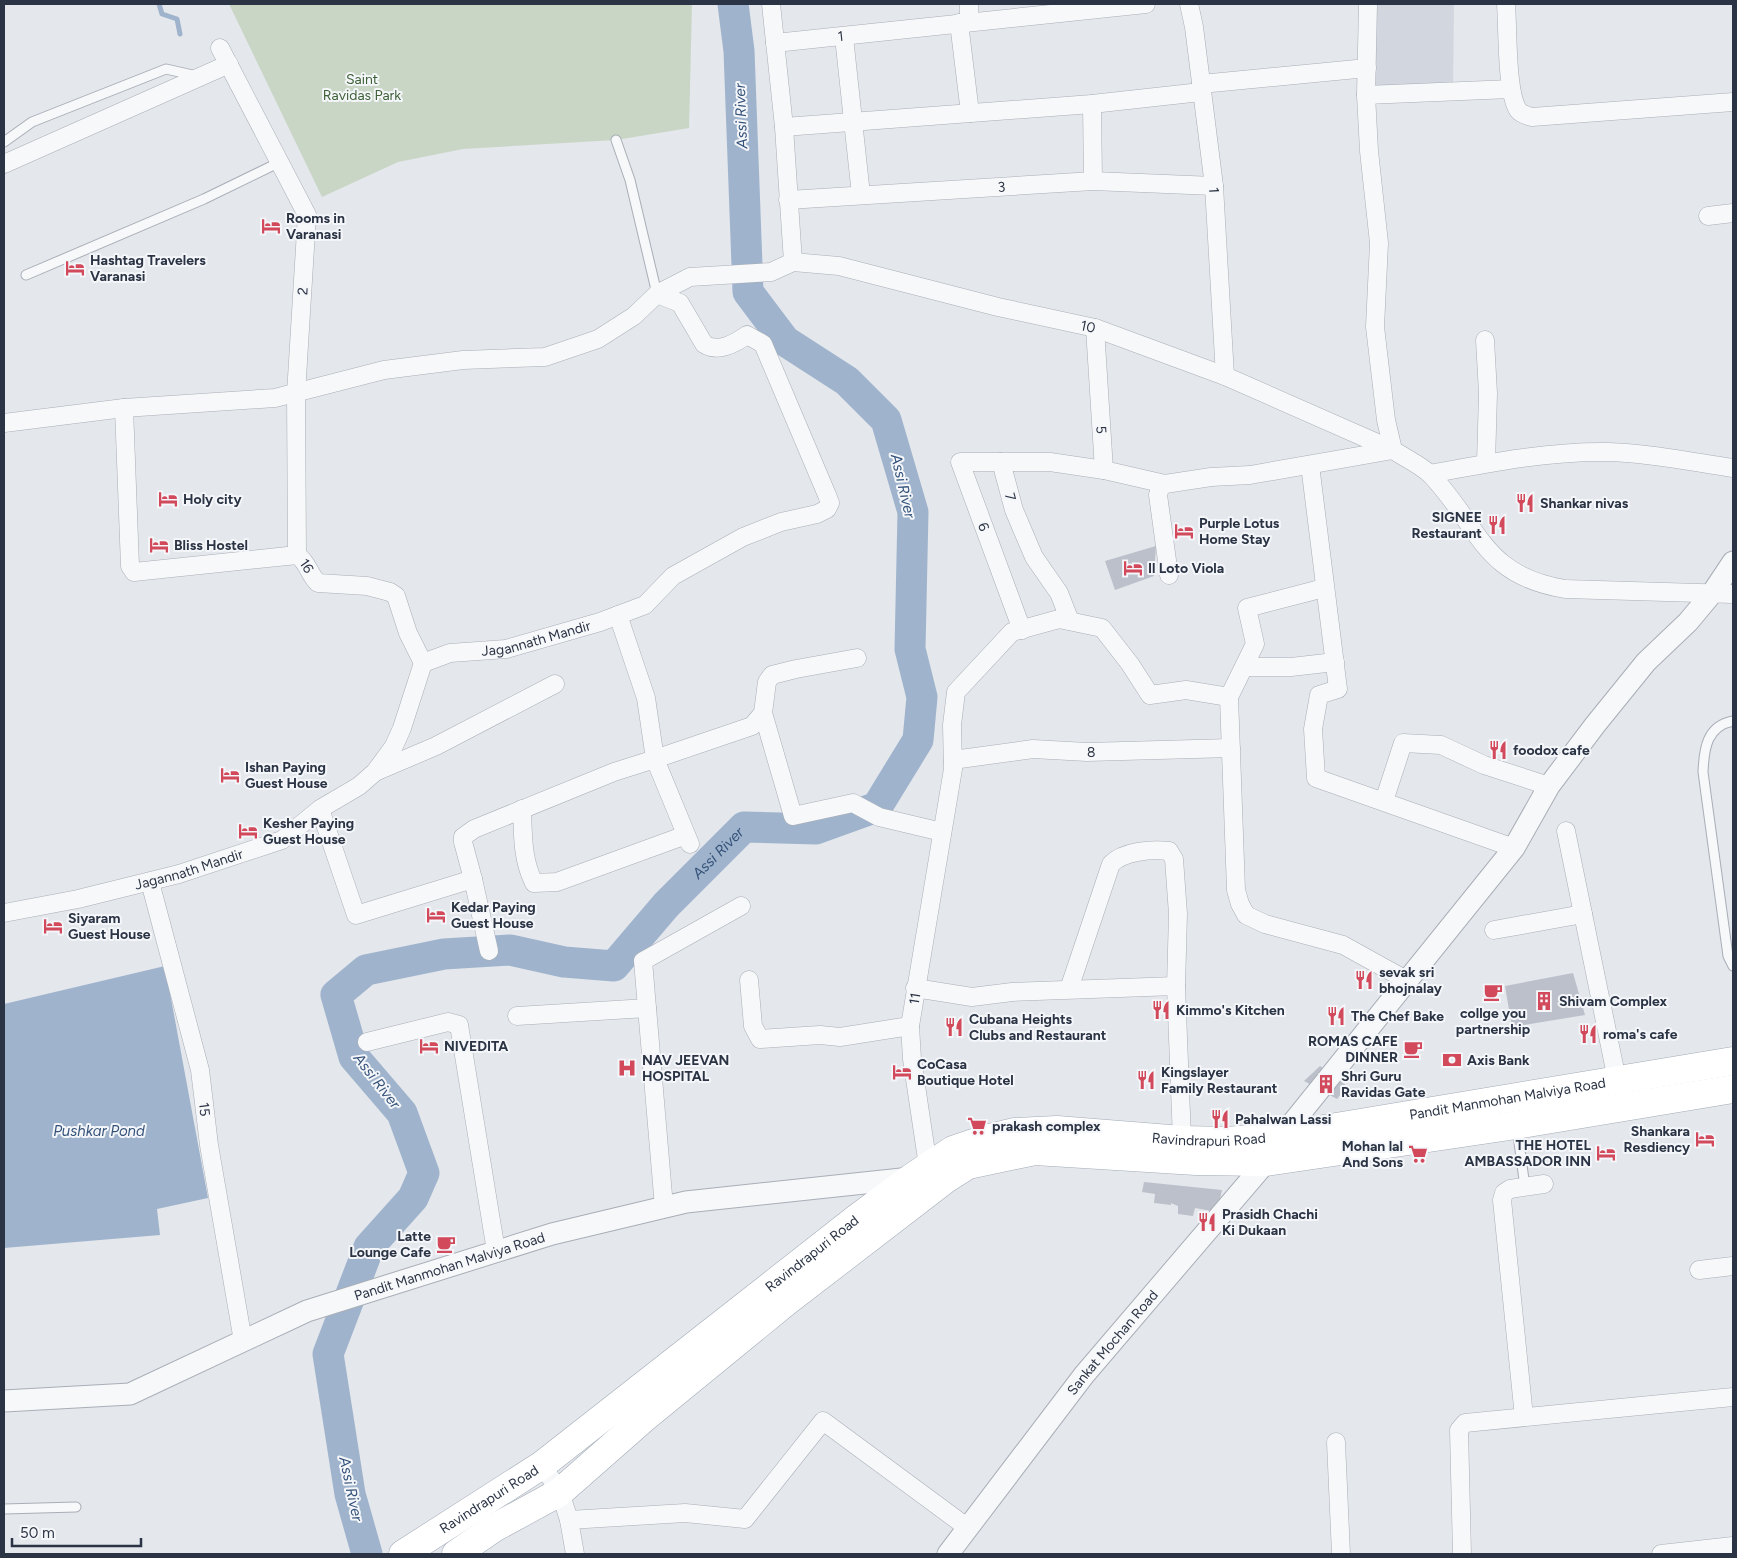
<svg xmlns="http://www.w3.org/2000/svg" width="1737" height="1558" font-family="Figtree,sans-serif">
<style>
.built{fill:#d2d6de}
.green{fill:#c9d6c5}
.water{fill:#9fb4cc}
.lines{fill:none;stroke-linecap:round;stroke-linejoin:round}
.stream{stroke:#9fb4cc;stroke-width:5}
.river{stroke:#9fb4cc;stroke-width:31}
.building{fill:#bbc0ca}
.service-casing{stroke:#a9aeb7;stroke-width:11}
.minor-casing{stroke:#a9aeb7;stroke-width:19}
.tertiary-casing{stroke:#a9aeb7;stroke-width:23}
.primary-casing{stroke:#a3abb8;stroke-width:29}
.service{stroke:#f7f8fa;stroke-width:9}
.minor{stroke:#f7f8fa;stroke-width:18}
.tertiary{stroke:#f7f8fa;stroke-width:21}
.primary{stroke:#fff;stroke-width:28}
.labels{text-anchor:middle;dominant-baseline:central;stroke-width:4;stroke-linejoin:round;paint-order:stroke}
.street-label{font-size:14px;fill:#2b3445;stroke:#f4f6f9}
.park-label{font-size:14px;fill:#3f6138;stroke:#f4f6f9}
.poi-label{font-size:14px;font-weight:bold;fill:#2b3445;stroke:#f4f6f9;text-anchor:start}
.water-label{font-size:15px;font-style:italic;fill:#34527a;stroke:#f4f6f9}
</style>
<rect width="100%" height="100%" fill="#e4e7ec"/>
<path class="built" d="M1368 4H1454L1453 90 1366 95Z"/>
<path class="green" d="M229 4H692L689 128 616 140 463 149 398 162 322 197Z"/>
<path class="water" d="M165 966 208 1198 157 1209 160 1235 4 1248V1004Z"/>
<g class="lines">
<path class="stream" d="M159 4 162 14 177 19 180 34"/>
<path class="river" id="s1" d="M367 1554 350 1494 328 1354 369 1247 413 1198 424 1173 402 1113 354 1057 336 995 366 970 444 954 510 950 564 962 614 966 666 905 744 827 816 829 877 807 918 740 922 697 910 649 913 512 886 420 847 381 785 341 748 292 739 51 733 4"/>
</g>
<g class="building">
<path d="M1156 546 1154 576 1115 590 1105 561Z"/>
<path d="M1573 973 1585 1015 1512 1027 1505 986Z"/>
<path d="M1320 1066 1347 1086 1337 1099 1304 1081Z"/>
<path d="M1144 1182 1222 1190 1217 1212 1195 1208 1193 1216 1178 1214V1206L1171 1203V1205L1154 1203 1155 1194 1142 1192Z"/>
</g>
<g class="lines">
<g class="service-casing">
<g id="service">
<path d="M616 140 630 180 657 294"/>
<path d="M4 142 32 122 166 69 197 76"/>
<path d="M26 275 204 199 280 162"/>
<path d="M1733 721C1707 726 1704 748 1703 772L1728 956 1733 966"/>
<path d="M1517 1128 1525 1187"/>
<path d="M4 1509 76 1507"/>
</g>
</g>
<g class="minor-casing">
<g id="minor">
<path d="M771 4 784 127 793 262"/>
<path id="s2" d="M1189 4 1194 27 1214 186 1225 376"/>
<path d="M1368 4 1366 95 1369 151 1379 243 1375 327 1386 420 1393 450"/>
<path d="M1506 4C1508 28 1506 91 1518 110 1521 114 1528 116 1532 117L1733 102"/>
<path d="M969 22V4"/>
<path d="M959 23 970 113"/>
<path d="M844 37 861 195"/>
<path id="s3" d="M775 43 1146 4"/>
<path d="M220 48 307 215 296 394 297 555"/>
<path d="M1201 84 1367 68"/>
<path d="M1366 95 1511 89"/>
<path d="M1092 104 1093 181"/>
<path d="M784 127 1092 104 1201 92"/>
<path d="M4 164 229 64"/>
<path id="s4" d="M788 200 1093 181 1214 186"/>
<path d="M1708 216 1733 213"/>
<path id="s5" d="M1095 328 1104 470 1165 484"/>
<path d="M1485 340 1488 393 1486 463"/>
<path id="s6" d="M124 408 130 566 134 572 297 555C308 562 309 575 318 583L367 586 390 592 396 596 408 633 423 663"/>
<path id="s7" d="M4 423 124 408 275 398 384 370 463 360 545 357 598 339 634 316 657 294 690 277 771 272 793 262 839 266 998 307 1095 328 1225 376 1393 450"/>
<path id="s8" d="M1001 462H960L1022 630"/>
<path d="M1310 465 1338 689 1319 695 1313 729 1316 778 1514 848"/>
<path d="M1430 474C1488 463 1549 451 1608 452 1649 453 1692 462 1733 468"/>
<path d="M1169 575 1158 495 1160 488 1165 484 1211 477 1250 475 1393 450C1405 458 1421 465 1431 475 1481 528 1482 575 1565 589L1733 594"/>
<path d="M1324 588 1247 608 1255 644 1229 697 1236 890 1240 904 1246 915 1265 924 1343 945 1408 981"/>
<path d="M618 615 646 698 655 759 752 726 763 713 767 682 772 675 796 669 857 658"/>
<path d="M1070 621 1059 593 1034 557 1014 510 1001 462H1050L1104 470"/>
<path d="M1245 667H1291L1335 662"/>
<path d="M763 713 793 816 853 803 879 817 942 832"/>
<path id="s9" d="M953 760 1033 749 1087 752 1231 748"/>
<path d="M375 772 436 746 555 684"/>
<path d="M1384 801 1403 743 1441 745 1484 765 1549 786"/>
<path d="M320 809 356 915 473 879 489 951"/>
<path d="M522 809C523 835 522 859 534 883L557 882 686 835"/>
<path d="M1566 831 1617 1080"/>
<path d="M473 879 463 842V837L474 829 614 772 655 759 690 844"/>
<path id="s10" d="M150 882 200 1070 209 1145 243 1341"/>
<path id="s11" d="M4 913 78 899 179 874 282 840 320 809 359 786 375 772 394 746 402 728 423 663 450 653 506 649 600 622 645 605 673 576 743 537 781 522 817 514 827 509 830 503 827 495 763 344 747 335C734 344 718 353 704 344L680 303 657 294"/>
<path d="M1494 930 1583 914"/>
<path d="M749 980 753 1026 760 1039 820 1035 840 1037 910 1026"/>
<path d="M915 988 972 997 1012 992 1176 986"/>
<path d="M1069 989 1111 864C1124 851 1151 849 1169 851L1174 859 1178 914 1176 986 1182 1140"/>
<path d="M517 1016 647 1008"/>
<path d="M367 1042 448 1022 459 1025 496 1251"/>
<path id="s12" d="M928 1166 912 1059 910 1026 953 769 952 725 956 692 1012 632 1059 619 1102 628 1130 664 1150 695 1186 690 1229 697"/>
<path d="M664 1207 643 961 741 906"/>
<path d="M1699 1270 1733 1266"/>
<path d="M1524 1417 1502 1200 1504 1193 1510 1189 1544 1184"/>
<path d="M1336 1442 1341 1554"/>
<path d="M542 1465 560 1492 569 1520 575 1554"/>
<path d="M569 1520 685 1513 745 1519 823 1421 968 1528"/>
<path d="M1462 1554 1459 1430 1465 1423 1733 1397"/>
<path d="M1661 1554 1733 1546"/>
</g>
</g>
<g class="tertiary-casing">
<g id="tertiary">
<path id="s13" d="M4 1401 130 1394 307 1311 552 1234 686 1202 911 1178"/>
<path id="s14" d="M948 1554 1084 1375 1266 1162 1282 1136 1514 848 1549 786 1595 725 1646 662 1688 622 1713 592 1733 562"/>
</g>
</g>
<g class="primary-casing">
<g id="primary">
<path id="s15" d="M403 1554 542 1465 857 1218 911 1178 953 1150 985 1139 1014 1132 1057 1130 1182 1140 1228 1141 1282 1136 1733 1061"/>
<path d="M456 1554 494 1528 560 1492 643 1419 786 1302 946 1179 968 1165 1035 1151 1196 1161 1266 1162 1503 1127 1733 1089"/>
</g>
</g>
<use href="#service" class="service"/>
<use href="#minor" class="minor"/>
<use href="#tertiary" class="tertiary"/>
<use href="#primary" class="primary"/>
</g>
<defs>
<g id="hotel-bare" transform="scale(1.5)"><path d="M-6-4.5h1.5V1H6V5H4.5V3h-9V5H-6ZM-4 0a1.8 1.8 0 1 1 3.6 0ZM.5 0V-2.5h3Q6-2.5 6 0Z" fill="#d1495b" stroke="#f4f6f9" stroke-width="2.5" paint-order="stroke"/></g>
<g id="restaurant-bare" transform="scale(1.5)"><path d="M-5-6h1v4h1v-4h1v4h1v-4h1v5L-1.5 .5V6h-2V.5L-5-1ZM5-6V6H3V1.5H1.5Q1.5-4 5-6Z" fill="#d1495b" stroke="#f4f6f9" stroke-width="2.5" paint-order="stroke"/></g>
<g id="cafe-bare" transform="scale(1.5)"><path d="M-5.5-4.5H6V0H3Q3 3.5 0 3.5H-2.5Q-5.5 3.5-5.5 0ZM3-3.2v2h1.7v-2ZM-6 4.5H4V6H-6Z" fill="#d1495b" stroke="#f4f6f9" stroke-width="2.5" paint-order="stroke"/></g>
<g id="building-bare" transform="scale(1.5)"><path d="M-4-6H4V6H1V3H-1V6H-4ZM-2.5-4.3h1.7v1.8h-1.7ZM.8-4.3h1.7v1.8H.8ZM-2.5-1h1.7V.8h-1.7ZM.8-1h1.7V.8H.8Z" fill="#d1495b" stroke="#f4f6f9" stroke-width="2.5" paint-order="stroke"/></g>
<g id="bank-bare" transform="scale(1.5)"><path d="M-6-4H6V4H-6ZM0-2.3a2.3 2.3 0 1 0 0 4.6a2.3 2.3 0 1 0 0-4.6Z" fill="#d1495b" stroke="#f4f6f9" stroke-width="2.5" paint-order="stroke"/></g>
<g id="hospital-bare" transform="scale(1.5)"><path d="M-5-5h3v3.5h4V-5h3V5h-3V1.5h-4V5h-3Z" fill="#d1495b" stroke="#f4f6f9" stroke-width="2.5" paint-order="stroke"/></g>
<g id="supermarket-bare" transform="scale(1.5)"><path d="M-6-5.5h2.5l.6 2H6L4.5 2H-2.5L-4.4-4H-6ZM-1.5 3.2a1.3 1.3 0 1 0 .1 0ZM3 3.2a1.3 1.3 0 1 0 .1 0Z" fill="#d1495b" stroke="#f4f6f9" stroke-width="2.5" paint-order="stroke"/></g>
</defs>
<g fill-rule="evenodd">
<use href="#hotel-bare" x="271" y="226"/>
<use href="#hotel-bare" x="75" y="268"/>
<use href="#hotel-bare" x="168" y="499"/>
<use href="#restaurant-bare" x="1525" y="503"/>
<use href="#restaurant-bare" x="1497" y="525"/>
<use href="#hotel-bare" x="1184" y="531"/>
<use href="#hotel-bare" x="159" y="545"/>
<use href="#hotel-bare" x="1133" y="568"/>
<use href="#restaurant-bare" x="1498" y="750"/>
<use href="#hotel-bare" x="230" y="775"/>
<use href="#hotel-bare" x="248" y="831"/>
<use href="#hotel-bare" x="436" y="915"/>
<use href="#hotel-bare" x="53" y="926"/>
<use href="#restaurant-bare" x="1364" y="980"/>
<use href="#cafe-bare" x="1493" y="992"/>
<use href="#building-bare" x="1544" y="1001"/>
<use href="#restaurant-bare" x="1161" y="1010"/>
<use href="#restaurant-bare" x="1336" y="1016"/>
<use href="#restaurant-bare" x="954" y="1027"/>
<use href="#restaurant-bare" x="1588" y="1034"/>
<use href="#hotel-bare" x="429" y="1046"/>
<use href="#cafe-bare" x="1413" y="1049"/>
<use href="#bank-bare" x="1452" y="1060"/>
<use href="#hospital-bare" x="627" y="1068"/>
<use href="#hotel-bare" x="902" y="1072"/>
<use href="#restaurant-bare" x="1146" y="1080"/>
<use href="#building-bare" x="1326" y="1084"/>
<use href="#restaurant-bare" x="1220" y="1119"/>
<use href="#supermarket-bare" x="977" y="1126"/>
<use href="#hotel-bare" x="1705" y="1139"/>
<use href="#hotel-bare" x="1606" y="1153"/>
<use href="#supermarket-bare" x="1418" y="1154"/>
<use href="#restaurant-bare" x="1207" y="1222"/>
<use href="#cafe-bare" x="446" y="1244"/>
</g>
<g class="labels">
<g class="street-label">
<text stroke="none"><textPath href="#s3" startOffset="66">1</textPath></text>
<text stroke="none"><textPath href="#s4" startOffset="214">3</textPath></text>
<text stroke="none"><textPath href="#s2" startOffset="188">1</textPath></text>
<text transform="translate(303 291) rotate(-87)">2</text>
<text stroke="none"><textPath href="#s7" startOffset="1122">10</textPath></text>
<text stroke="none"><textPath href="#s5" startOffset="102">5</textPath></text>
<text transform="translate(1010 497) rotate(75)">7</text>
<text stroke="none"><textPath href="#s8" startOffset="110">6</textPath></text>
<text stroke="none"><textPath href="#s6" startOffset="344">16</textPath></text>
<text stroke="none"><textPath href="#s11" startOffset="640">Jagannath Mandir</textPath></text>
<text stroke="none"><textPath href="#s9" startOffset="139">8</textPath></text>
<text stroke="none"><textPath href="#s11" startOffset="190">Jagannath Mandir</textPath></text>
<text stroke="none"><textPath href="#s12" startOffset="169">11</textPath></text>
<text stroke="none"><textPath href="#s15" startOffset="1244">Pandit Manmohan Malviya Road</textPath></text>
<text stroke="none"><textPath href="#s10" startOffset="234">15</textPath></text>
<text stroke="none"><textPath href="#s15" startOffset="942">Ravindrapuri Road</textPath></text>
<text stroke="none"><textPath href="#s15" startOffset="508">Ravindrapuri Road</textPath></text>
<text stroke="none"><textPath href="#s13" startOffset="471">Pandit Manmohan Malviya Road</textPath></text>
<text stroke="none"><textPath href="#s14" startOffset="268">Sankat Mochan Road</textPath></text>
<text stroke="none"><textPath href="#s15" startOffset="102">Ravindrapuri Road</textPath></text>
</g>
<g class="park-label">
<text x="362" y="79">Saint<tspan x="362" dy="16">Ravidas Park</tspan></text>
</g>
<g class="poi-label">
<text x="286" y="218">Rooms in<tspan x="286" dy="16">Varanasi</tspan></text>
<text x="90" y="260">Hashtag Travelers<tspan x="90" dy="16">Varanasi</tspan></text>
<text x="183" y="499">Holy city</text>
<text x="1540" y="503">Shankar nivas</text>
<text x="1482" y="517" text-anchor="end">SIGNEE<tspan x="1482" dy="16">Restaurant</tspan></text>
<text x="1199" y="523">Purple Lotus<tspan x="1199" dy="16">Home Stay</tspan></text>
<text x="174" y="545">Bliss Hostel</text>
<text x="1148" y="568">Il Loto Viola</text>
<text x="1513" y="750">foodox cafe</text>
<text x="245" y="767">Ishan Paying<tspan x="245" dy="16">Guest House</tspan></text>
<text x="263" y="823">Kesher Paying<tspan x="263" dy="16">Guest House</tspan></text>
<text x="451" y="907">Kedar Paying<tspan x="451" dy="16">Guest House</tspan></text>
<text x="68" y="918">Siyaram<tspan x="68" dy="16">Guest House</tspan></text>
<text x="1379" y="972">sevak sri<tspan x="1379" dy="16">bhojnalay</tspan></text>
<text x="1559" y="1001">Shivam Complex</text>
<text x="1176" y="1010">Kimmo's Kitchen</text>
<text x="1493" y="1013" text-anchor="middle">collge you<tspan x="1493" dy="16">partnership</tspan></text>
<text x="1351" y="1016">The Chef Bake</text>
<text x="969" y="1019">Cubana Heights<tspan x="969" dy="16">Clubs and Restaurant</tspan></text>
<text x="1603" y="1034">roma's cafe</text>
<text x="1398" y="1041" text-anchor="end">ROMAS CAFE<tspan x="1398" dy="16">DINNER</tspan></text>
<text x="444" y="1046">NIVEDITA</text>
<text x="642" y="1060">NAV JEEVAN<tspan x="642" dy="16">HOSPITAL</tspan></text>
<text x="1467" y="1060">Axis Bank</text>
<text x="917" y="1064">CoCasa<tspan x="917" dy="16">Boutique Hotel</tspan></text>
<text x="1161" y="1072">Kingslayer<tspan x="1161" dy="16">Family Restaurant</tspan></text>
<text x="1341" y="1076">Shri Guru<tspan x="1341" dy="16">Ravidas Gate</tspan></text>
<text x="1235" y="1119">Pahalwan Lassi</text>
<text x="992" y="1126">prakash complex</text>
<text x="1690" y="1131" text-anchor="end">Shankara<tspan x="1690" dy="16">Resdiency</tspan></text>
<text x="1591" y="1145" text-anchor="end">THE HOTEL<tspan x="1591" dy="16">AMBASSADOR INN</tspan></text>
<text x="1403" y="1146" text-anchor="end">Mohan lal<tspan x="1403" dy="16">And Sons</tspan></text>
<text x="1222" y="1214">Prasidh Chachi<tspan x="1222" dy="16">Ki Dukaan</tspan></text>
<text x="431" y="1236" text-anchor="end">Latte<tspan x="431" dy="16">Lounge Cafe</tspan></text>
</g>
<g class="water-label">
<text transform="translate(741 116) rotate(-92)">Assi River</text>
<text transform="translate(903 486) rotate(77)">Assi River</text>
<text stroke="none"><textPath href="#s1" startOffset="1058">Assi River</textPath></text>
<text transform="translate(377 1081) rotate(52)">Assi River</text>
<text x="99" y="1131">Pushkar Pond</text>
<text transform="translate(351 1489) rotate(78)">Assi River</text>
</g>
</g>
<rect width="1737" height="1558" fill="none" stroke="#2b3445" stroke-width="10"/>
<path d="M12 1538v8h129v-8" fill="none" stroke="#2b3445" stroke-width="2.5"/>
<text x="20" y="1538" font-size="15" fill="#2b3445" stroke="#f4f6f9" stroke-width="4" paint-order="stroke">50 m</text>
</svg>
